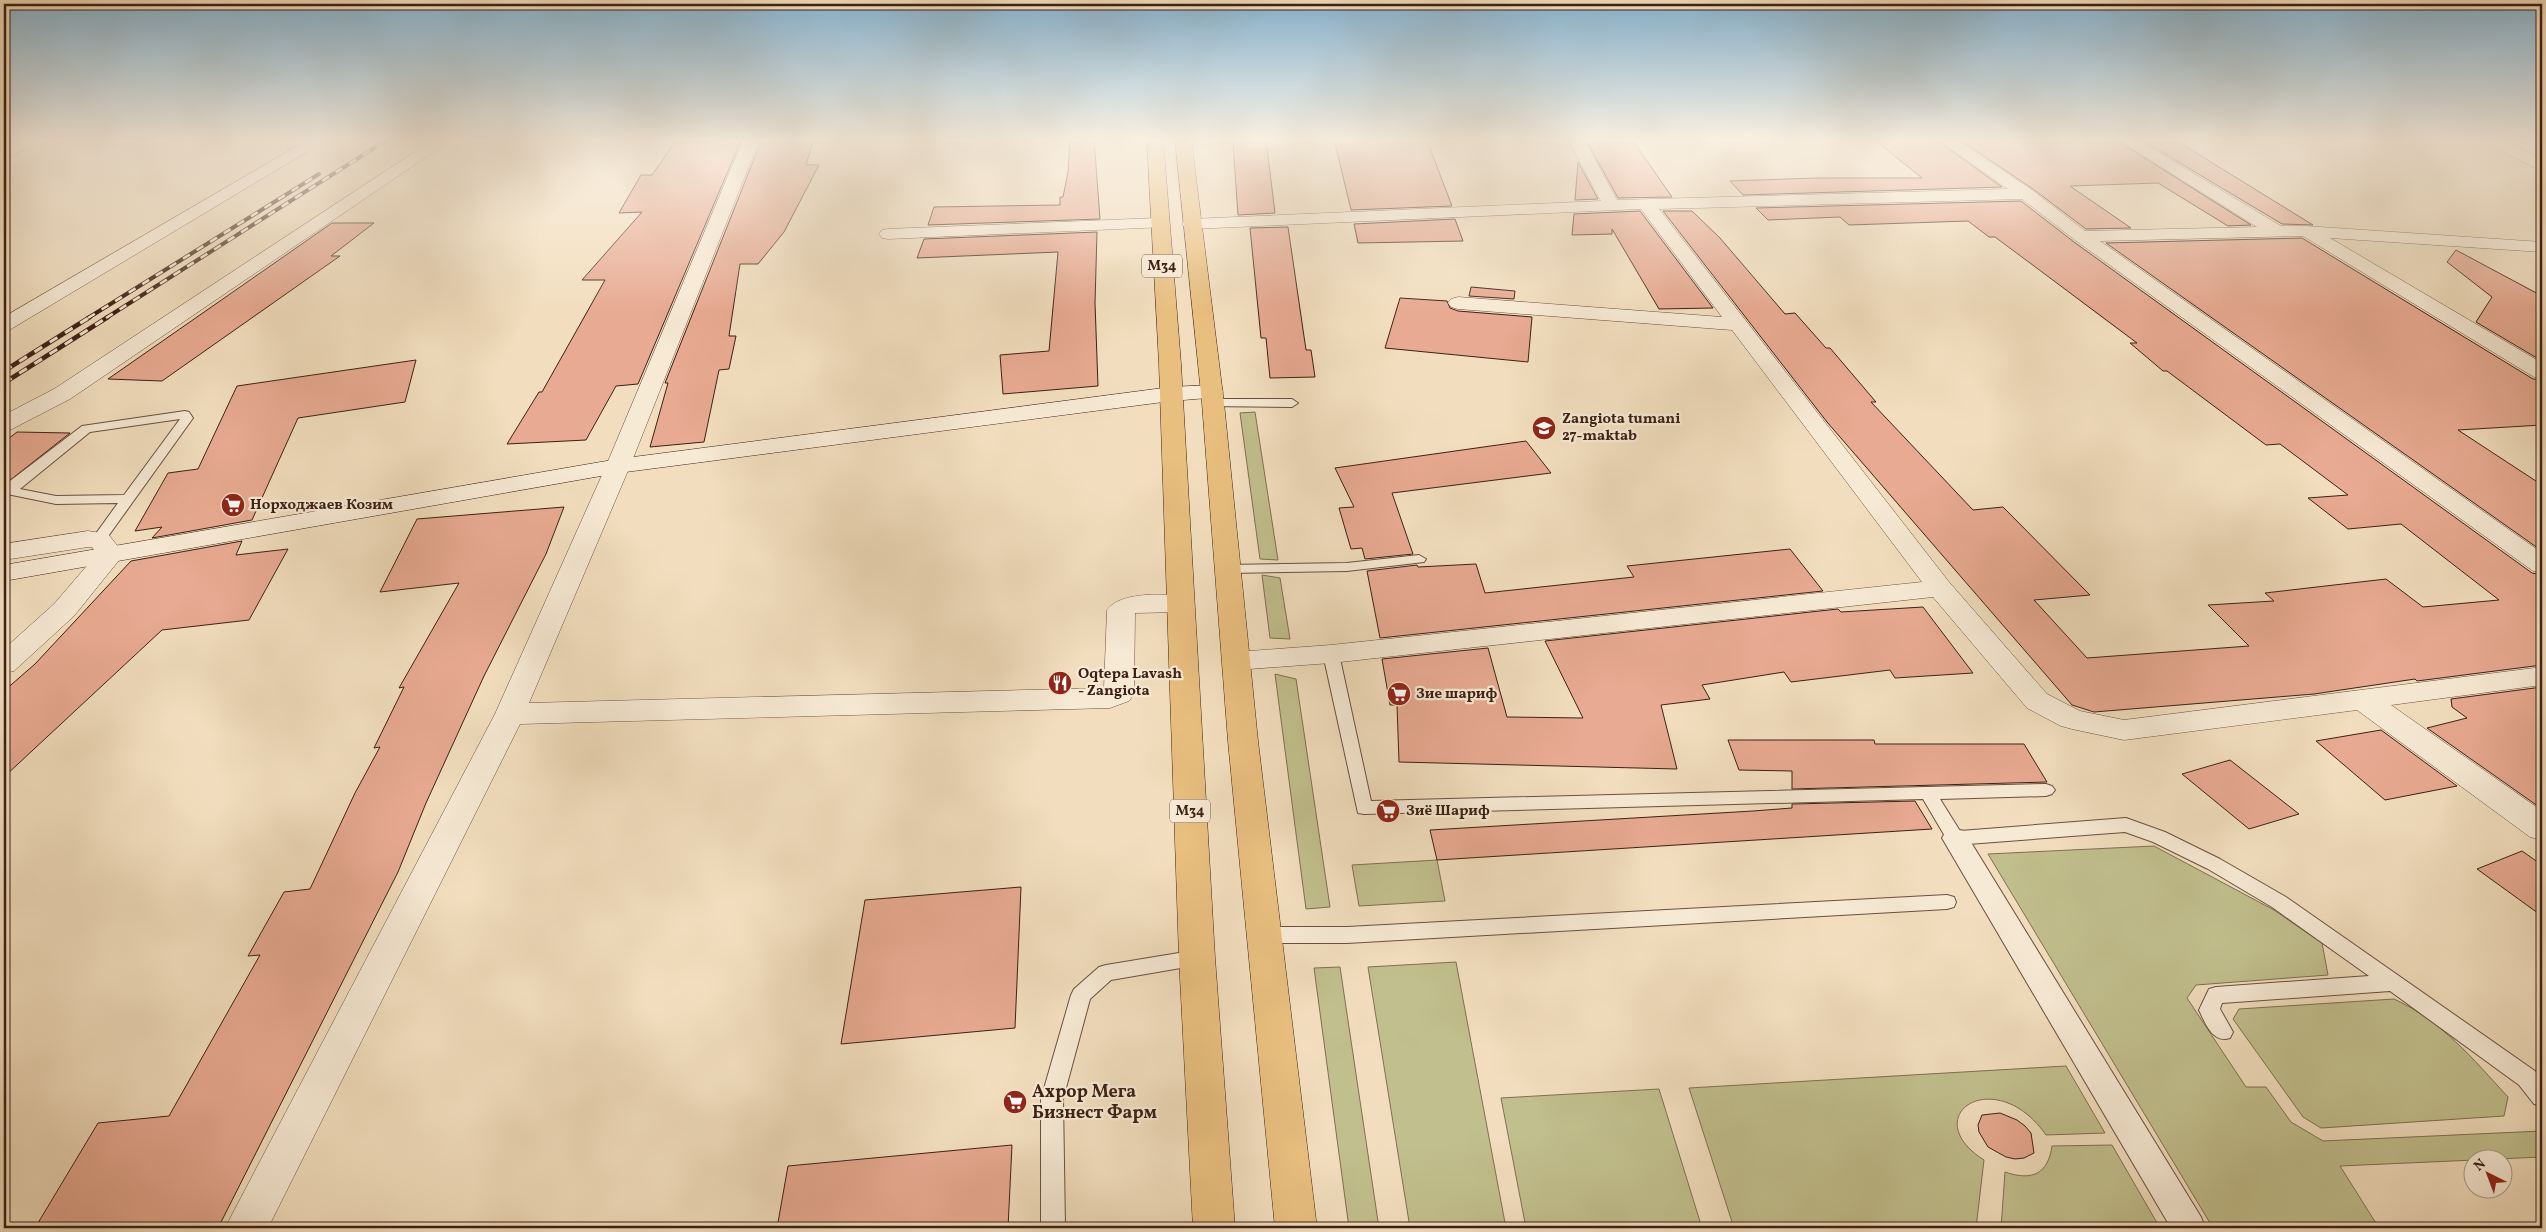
<svg xmlns="http://www.w3.org/2000/svg" width="2546" height="1232" font-family="Vollkorn,serif">
<style>
.green{fill:#c1bf8d;stroke:#7f7051}
.building{fill:#e8aa92;stroke:#3d2015}
.lines{fill:none;stroke-linecap:round;stroke-linejoin:round}
.service-casing{stroke:#6a503f;stroke-width:2}
.pedestrian-casing{stroke:#6a503f;stroke-width:2}
.minor-casing{stroke:#6a503f;stroke-width:1}
.secondary-casing{stroke:#3d2015;stroke-width:1}
.primary-casing{stroke:#3d2015;stroke-width:1}
.service{fill:#f7ead5;fill-rule:evenodd}
.pedestrian{fill:#f7ead5;fill-rule:evenodd}
.minor{fill:#f7ead5;fill-rule:evenodd}
.secondary{fill:#f7ead5;fill-rule:evenodd}
.primary{fill:#e9bf7f;fill-rule:evenodd}
.rail-far1-casing{stroke:#3d2015;stroke-width:4}
.rail-casing{stroke:#3d2015;stroke-width:4.5}
.rail-far1{stroke:#f7ead5;stroke-width:2.5;stroke-dasharray:8;stroke-linecap:butt}
.rail{stroke:#f7ead5;stroke-width:3;stroke-dasharray:9;stroke-linecap:butt}
.labels{text-anchor:middle;dominant-baseline:central;stroke-width:4.5;stroke-linejoin:round;paint-order:stroke}
.shield{fill:#f7ead5;stroke:#755d4f;stroke-width:1}
.shield-label{font-size:14px;font-weight:bold;fill:#3d2015}
.poi-label{font-size:15px;font-weight:bold;fill:#3d2015;stroke:#f7ead5;text-anchor:start}
.near-poi-label{font-size:18px;font-weight:bold;fill:#3d2015;stroke:#f7ead5;text-anchor:start}
</style>
<rect width="100%" height="100%" fill="#f2debe"/>
<filter id="stains"><feTurbulence type="fractalNoise" baseFrequency=".004" numOctaves="4"/><feColorMatrix values="0 0 0 0 .2 0 0 0 0 .09 0 0 0 0 .02 0 0 0 .5 -.17"/></filter>
<radialGradient id="worn" r=".72"><stop offset=".6" stop-color="#630" stop-opacity="0"/><stop offset="1" stop-color="#630" stop-opacity=".3"/></radialGradient>
<g class="green">
<path d="M1255 412 1278 560 1260 559 1240 413Z"/>
<path d="M1262 575 1280 578 1290 639 1270 638Z"/>
<path d="M1275 674 1296 679 1330 907 1306 909Z"/>
<path d="M2154 846 2274 910 2322 943 2328 975 2196 985 2187 998 2246 1087H2266L2291 1122 2323 1141 2542 1131V1157L2340 1166 2379 1228H2213L1988 854Z"/>
<path d="M1437 860 1445 901 1359 906 1352 865Z"/>
<path d="M1456 962 1506 1228H1410L1368 967Z"/>
<path d="M1340 967 1379 1228H1349L1314 968Z"/>
<path d="M2394 999C2442 1021 2472 1058 2508 1097L2504 1116 2321 1128 2303 1117 2233 1019 2239 1009Z"/>
<path d="M2066 1066 2105 1133 2046 1135C1995 1062 1915 1116 1984 1160L1976 1228H1734L1689 1088Z"/>
<path d="M1659 1089 1702 1228H1526L1501 1098Z"/>
<path d="M2112 1145 2160 1228H2001L2005 1172C2031 1181 2048 1175 2052 1146Z"/>
</g>
<g class="building">
<path d="M814 138 806 165H819L784 232 758 264H740L729 336H736L729 369 719 370 704 442 650 447 668 383H665L762 139Z"/>
<path d="M1070 138H1094L1100 219 928 225 934 207 1060 205V197H1063L1068 172Z"/>
<path d="M1426 138 1452 206 1351 210 1334 139Z"/>
<path d="M1585 138H1631L1672 197 1618 198Z"/>
<path d="M1957 138H2113L2251 225 2228 226 2158 183 2070 186 2131 228 2086 229 2033 189Z"/>
<path d="M2138 138H2172L2313 225 2282 224Z"/>
<path d="M1935 139 2002 187 1743 195 1730 181 1816 178H1922L1876 141Z"/>
<path d="M741 140 638 384 616 386 586 440 507 444 539 392H542L605 280H582L642 212 619 213 641 175H652L675 142Z"/>
<path d="M1266 140 1275 213 1238 215 1233 142Z"/>
<path d="M1578 162 1598 199 1575 200Z"/>
<path d="M2021 201 2074 242 2532 573 2542 575V665L2417 681 2415 679 2314 694 2094 712 2072 705 1827 422 1663 211H1692L1720 238 1785 314 1795 313 1826 348H1830L1876 402H1871L1973 510 2003 507 2090 595 2034 600 2087 658 2249 646 2208 605 2274 601 2265 593 2386 579 2423 607 2499 600 2401 524 2348 529 2308 498 2348 495 2280 444 2266 445 2167 371H2163L2130 343H2137L2030 263 1995 237H1989L1968 221 1849 225 1840 217 1768 220 1756 208Z"/>
<path d="M1640 211 1713 308 1659 309 1612 229V234L1572 235 1574 214Z"/>
<path d="M1455 219 1463 241 1358 243 1354 224Z"/>
<path d="M332 223H374L331 256H340L162 381 108 379Z"/>
<path d="M1288 227 1306 350H1311L1315 377 1270 378 1266 338H1261L1250 228Z"/>
<path d="M1097 232 1095 303 1098 386 1003 394 1000 355 1049 351 1058 252 917 258 924 239Z"/>
<path d="M2302 238 2533 379 2542 380V425L2458 430 2542 485V551L2106 243Z"/>
<path d="M2456 250 2542 296V361L2476 322 2492 297 2447 262Z"/>
<path d="M1471 287 1515 291 1514 299 1469 296Z"/>
<path d="M1400 298 1447 301 1450 308 1458 311 1532 317 1528 362 1385 348Z"/>
<path d="M416 360 405 402 298 418 252 520 152 538 162 527 135 531 168 473 198 469 237 386Z"/>
<path d="M17 432 70 433 4 485V442Z"/>
<path d="M1526 441 1551 473 1392 493 1413 554 1365 559 1362 548 1351 549 1339 508 1354 507 1335 468Z"/>
<path d="M564 507 546 554 484 676 426 803 398 872 218 1228H35L98 1123 169 1116 260 955 248 956 284 892 310 889 355 793 380 747 374 748 404 687 399 688 459 583 380 592 417 519Z"/>
<path d="M242 541 236 555 288 549 249 620 162 630 4 777V691L35 664 131 561Z"/>
<path d="M1790 549 1823 591 1380 638 1367 571 1417 565 1418 567 1476 564 1485 593 1634 577 1627 566Z"/>
<path d="M1923 607 1973 673 1895 678 1890 670 1791 682 1784 672 1702 685 1710 699 1661 705 1677 769 1399 762 1397 705H1390L1382 659 1488 648 1507 717 1583 718 1545 641 1838 609 1841 612Z"/>
<path d="M2542 687V809L2427 728 2467 718 2452 707 2451 699Z"/>
<path d="M2381 730 2457 786 2385 800 2316 741Z"/>
<path d="M1728 740H1874L1875 744H2024L2047 782 1792 789V771L1739 770Z"/>
<path d="M2230 760 2299 814 2249 829 2182 774Z"/>
<path d="M1915 801 1932 829 1437 860 1430 830 1753 811 1792 808V804Z"/>
<path d="M2522 851 2542 865V916L2477 869Z"/>
<path d="M1021 887 1015 1028 841 1044 865 900Z"/>
<path d="M2000 1113 2017 1120 2025 1126 2031 1133 2034 1153 2024 1158 2015 1159 2006 1157 1988 1147 1979 1132 1978 1125 1982 1115Z"/>
<path d="M1012 1145 1008 1228H777L788 1166Z"/>
</g>
<g class="lines">
<g class="service-casing">
<g id="service">
<path d="M1213 399H1292L1298 403 1292 407 1209 406V400Z"/>
<path d="M185 411 189 412 193 418 104 542 99 543 92 539 118 503 56 504 7 494 5 491 10 481 82 426ZM180 419 124 495 56 496 20 489 90 432Z"/>
<path d="M1419 555 1426 559 1424 562 1347 571 1227 573 1220 569 1227 565 1347 563Z"/>
<path d="M1331 649 1339 654 1371 801 2046 784 2052 786 2055 790 2052 794 2046 796 1940 799 1960 831 2126 818 2165 832 2220 859 2286 897 2535 1071 2542 1081V1106L2534 1104 2519 1085 2390 991 2222 1003 2220 1009 2233 1032 2230 1038C2213 1044 2205 1023 2199 1010L2209 989 2216 987 2369 976 2272 907 2208 869 2153 842 2125 832 1955 845 1949 843 1923 799 1364 814 1358 813 1323 654Z"/>
<path d="M1947 895 1954 897 1956 902 1954 907 1947 909 1347 943H1264L1257 940 1254 935 1257 930 1264 927H1347Z"/>
<path d="M1197 950 1204 952 1207 958 1204 964 1111 980 1090 999 1063 1099 1065 1228H1041V1099L1071 995 1074 989 1099 967 1106 965Z"/>
</g>
</g>
<g class="pedestrian-casing">
<path id="pedestrian" d="M1955 829 1964 831 2201 1217 2205 1228H2171L1942 838 1946 831Z"/>
</g>
<g class="minor-casing">
<g id="minor">
<path d="M25 138H46L44 141 4 159V148Z"/>
<path d="M311 138H330L11 329 4 331V317Z"/>
<path d="M436 138H454L70 399 12 429 4 431V415L54 389Z"/>
<path d="M744 138H760L630 466 529 703 1104 688 1107 610C1120 591 1169 593 1190 598L1194 604 1190 610 1180 612 1135 613 1134 694 1129 701 1110 708 520 724 268 1228H225L495 714 606 466Z"/>
<path d="M1177 138H1235L1227 143 1183 145 1177 143Z"/>
<path d="M1567 138H1583L1617 200 2008 189 1936 138H1954L2032 190 2085 231 2257 227 2115 138H2134L2281 226H2305L2542 242V252L2330 238 2542 363V378L2534 377 2303 236 2100 241 2542 553V573L2533 571 2075 240 2022 199 1659 209 1949 582 2047 694 2080 711 2124 720 2542 667V685L2391 705 2542 811V840L2530 837 2357 710 2124 740 2072 729 2061 726 2027 708 1933 597 1331 663 1236 670 1226 667 1222 661 1226 655 1236 652 1331 645 1922 582 1732 330 1458 309 1451 307 1448 303 1451 299 1458 297 1722 317 1641 209 1191 229 1185 228 1182 224 1185 220 1191 219 1601 201Z"/>
<path d="M2478 138H2498L2542 160V171L2480 141Z"/>
<path d="M1159 218 1165 219 1168 223 1165 227 888 239 882 238 879 234 882 230 888 229Z"/>
<path d="M88 531 108 534 124 554 74 616 14 671 4 673V649L54 604 97 554 92 547H88L4 560V544Z"/>
</g>
</g>
<g class="secondary-casing">
<path id="secondary" d="M1212 385 1220 387 1223 392 1220 397 1171 401 618 473 4 581V565L618 459 1171 387Z"/>
</g>
<g class="primary-casing">
<g id="primary">
<path d="M1147 138H1163L1181 364 1215 958 1235 1228H1193L1179 958 1159 364Z"/>
<path d="M1175 138H1191L1224 403 1258 741 1317 1228H1275L1228 741 1202 403Z"/>
</g>
</g>
<use href="#service" class="service"/>
<use href="#pedestrian" class="pedestrian"/>
<use href="#minor" class="minor"/>
<use href="#secondary" class="secondary"/>
<use href="#primary" class="primary"/>
<g class="rail-far1-casing">
<g id="rail-far1">
<path d="M88 318 319 174"/>
<path d="M106 318 390 138"/>
</g>
</g>
<g class="rail-casing">
<g id="rail">
<path d="M4 371 90 317"/>
<path d="M4 383 108 317"/>
</g>
</g>
<use href="#rail-far1" class="rail-far1"/>
<use href="#rail" class="rail"/>
</g>
<linearGradient id="sky" x2="0" y2="1"><stop stop-color="#89b7d5"/><stop offset="0.45" stop-color="#f9f0e2"/><stop offset="1" stop-color="#f9f0e2" stop-opacity="0"/></linearGradient>
<rect width="2546" height="310" fill="url(#sky)"/>
<defs>
<g id="school-disc" transform="scale(1.25)"><circle r="9.5" fill="#8f2418" stroke="#f7ead5"/><path d="M0-5L7-2L0 1L-7-2ZM-4 1L0 2.5L4 1V4Q0 6-4 4Z" fill="#fff"/></g>
<g id="supermarket-disc" transform="scale(1.25)"><circle r="9.5" fill="#8f2418" stroke="#f7ead5"/><path d="M-6-5.5h2.5l.6 2H6L4.5 2H-2.5L-4.4-4H-6ZM-1.5 3.2a1.3 1.3 0 1 0 .1 0ZM3 3.2a1.3 1.3 0 1 0 .1 0Z" fill="#fff"/></g>
<g id="restaurant-disc" transform="scale(1.25)"><circle r="9.5" fill="#8f2418" stroke="#f7ead5"/><path d="M-5-6h1v4h1v-4h1v4h1v-4h1v5L-1.5 .5V6h-2V.5L-5-1ZM5-6V6H3V1.5H1.5Q1.5-4 5-6Z" fill="#fff"/></g>
</defs>
<g fill-rule="evenodd">
<use href="#school-disc" x="1544" y="428"/>
<use href="#supermarket-disc" x="233" y="505"/>
<use href="#restaurant-disc" x="1060" y="683"/>
<use href="#supermarket-disc" x="1399" y="694"/>
<use href="#supermarket-disc" x="1388" y="811"/>
<use href="#supermarket-disc" x="1015" y="1102"/>
</g>
<g class="labels">
<g class="shield">
<rect x="1142" y="254.5" width="40" height="23" rx="4"/>
<rect x="1170" y="799.5" width="40" height="23" rx="4"/>
</g>
<g class="shield-label">
<text x="1162" y="266">M34</text>
<text x="1190" y="811">M34</text>
</g>
<g class="poi-label">
<text x="1562" y="419">Zangiota tumani<tspan x="1562" dy="17">27-maktab</tspan></text>
<text x="250" y="505">Норходжаев Козим</text>
<text x="1078" y="674">Oqtepa Lavash<tspan x="1078" dy="17">- Zangiota</tspan></text>
<text x="1416" y="694">Зие шариф</text>
<text x="1406" y="811">Зиё Шариф</text>
</g>
<g class="near-poi-label">
<text x="1032" y="1092">Ахрор Мега<tspan x="1032" dy="21">Бизнест Фарм</tspan></text>
</g>
</g>
<rect width="2546" height="1232" fill="none" stroke="#f2debe" stroke-width="20"/>
<rect x="5" y="5" width="2536" height="1222" fill="none" stroke="#3d2015" stroke-width="2.5"/>
<rect x="10" y="10" width="2526" height="1212" fill="none" stroke="#3d2015"/>
<g transform="translate(2488 1174) rotate(318)"><circle r="24" fill="#f7ead5" stroke="#ad9988"/>
<path d="M0-4L9 19L0 12L-9 19Z" fill="#8f2418"/>
<text y="-8" font-size="14" font-weight="bold" text-anchor="middle" fill="#3d2015">N</text>
</g>
<rect width="100%" height="100%" filter="url(#stains)"/>
<rect width="100%" height="100%" fill="url(#worn)"/>
</svg>
